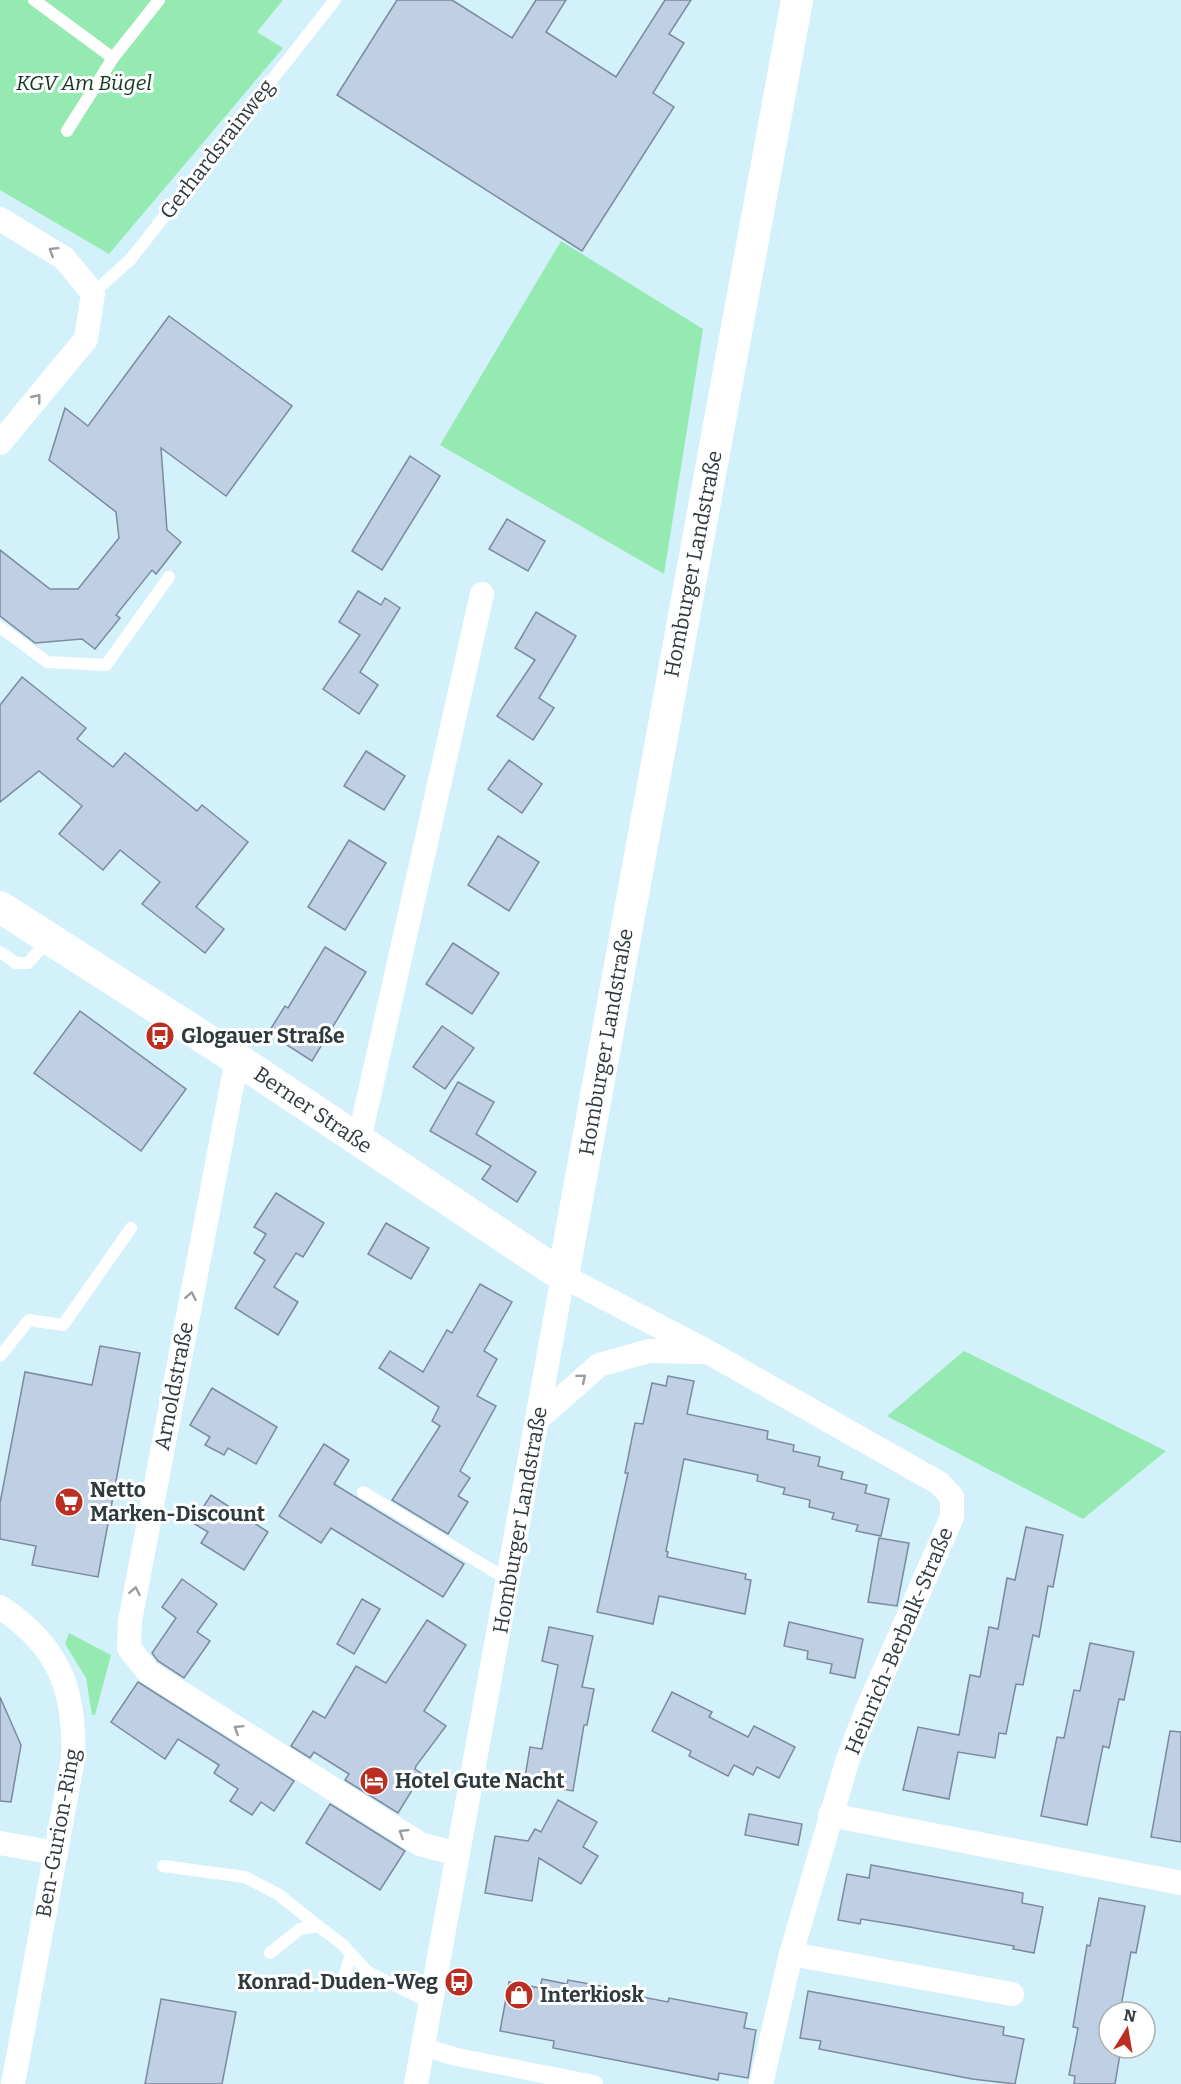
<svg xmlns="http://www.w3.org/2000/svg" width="1181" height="2084" font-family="Bitter,serif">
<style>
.green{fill:#95eab1}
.building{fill:#bfcfe4;stroke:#7b8a9e;stroke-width:1.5}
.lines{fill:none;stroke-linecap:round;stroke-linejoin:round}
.service{stroke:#fff;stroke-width:12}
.pedestrian{stroke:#fff;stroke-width:18}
.minor{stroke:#fff;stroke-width:24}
.tertiary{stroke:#fff;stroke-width:32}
.oneway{stroke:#979c9e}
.labels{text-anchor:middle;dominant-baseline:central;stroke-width:6;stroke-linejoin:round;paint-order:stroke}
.park-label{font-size:21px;font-style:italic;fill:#113820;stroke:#fff}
.street-label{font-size:21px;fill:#2f3a3e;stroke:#fff}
.poi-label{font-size:21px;font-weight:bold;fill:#2f3a3e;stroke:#fff;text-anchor:start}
</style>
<rect width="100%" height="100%" fill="#d3f1fb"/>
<g class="green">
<path d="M0 0H283L257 32 283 48 109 254 0 190Z"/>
<path d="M561 241 703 329 664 574 440 445Z"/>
<path d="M964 1351 1166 1451 1083 1519 887 1416Z"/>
<path d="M69 1633 111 1655 95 1715H92L86 1678 65 1644Z"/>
</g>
<g class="building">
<path d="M397 0H452L512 38 536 0H566L546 32 616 77 665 0H691L669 34 684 43 653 93 674 107 582 251 337 95Z"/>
<path d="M169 316 292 406 226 496 161 448 167 530 181 542 156 574 152 570 116 615 120 618 95 649 82 639 35 643 0 616V550L50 589H78L119 538 116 512 49 460 65 408 88 426Z"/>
<path d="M410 456 440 476 382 570 352 551Z"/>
<path d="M507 519 545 541 528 571 489 549Z"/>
<path d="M358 591 381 605 385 598 400 608 360 672 378 685 359 714 323 689 360 635 339 622Z"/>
<path d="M536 612 576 636 539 698 554 708 533 740 497 716 535 660 515 648Z"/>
<path d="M22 677 86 728 77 739 113 767 125 753 197 811 202 805 248 842 196 907 224 929 205 953 142 904 160 882 120 850 103 870 59 834 82 806 39 771 0 802V705Z"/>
<path d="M366 751 405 776 384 810 344 786Z"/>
<path d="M509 760 542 784 522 813 488 789Z"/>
<path d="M498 836 539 862 509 911 468 885Z"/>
<path d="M349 840 386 863 345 930 308 907Z"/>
<path d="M453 943 499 973 472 1014 426 984Z"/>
<path d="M325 947 366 972 312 1061 268 1033 285 1006 288 1008Z"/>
<path d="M80 1011 186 1089 141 1151 34 1073Z"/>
<path d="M442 1026 474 1048 445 1089 413 1067Z"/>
<path d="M458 1082 494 1102 476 1134 536 1172 517 1202 482 1179 491 1166 430 1131Z"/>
<path d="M276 1193 324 1223 303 1257 296 1253 274 1287 298 1302 278 1335 235 1308 265 1260 254 1253 266 1234 254 1227Z"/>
<path d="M386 1223 429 1248 411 1279 368 1254Z"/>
<path d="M480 1284 512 1302 484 1351 497 1359 477 1396 496 1406 460 1471 470 1478 458 1496 468 1502 448 1534 392 1500 440 1426 432 1421 439 1407 379 1368 390 1351 423 1372 447 1330 452 1333Z"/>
<path d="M100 1346 140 1353 98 1577 32 1565 36 1546 0 1539V1503L25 1372 92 1385Z"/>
<path d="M668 1376 694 1381 687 1414 768 1431 767 1439 794 1445 793 1451 820 1457 818 1466 843 1472 841 1479 867 1485 865 1493 889 1499 881 1536 856 1531 858 1525 832 1519 834 1513 809 1507 810 1500 783 1494 785 1488 757 1481 758 1475 684 1459 666 1551 668 1552 667 1557 746 1574 745 1579 751 1580 745 1614 659 1596 653 1624 597 1612 628 1473H625L635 1423 643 1424 652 1383 666 1386Z"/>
<path d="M212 1388 277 1427 256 1464 228 1448 224 1455 205 1445 210 1437 190 1425Z"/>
<path d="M324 1444 349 1460 334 1484 464 1564 443 1597 331 1528 321 1543 279 1516Z"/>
<path d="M211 1495 268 1532 244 1570 201 1543 208 1532 193 1523Z"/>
<path d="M1026 1527 1063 1535 1053 1587 1048 1586 1039 1637 1033 1635 1023 1685 1016 1684 1006 1734 999 1733 995 1758 958 1752 949 1799 903 1790 918 1727 959 1735 970 1675 980 1677 989 1627 998 1629 1007 1578 1015 1580Z"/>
<path d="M879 1538 909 1543 897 1606 868 1602Z"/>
<path d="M182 1579 217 1604 197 1632 210 1641 184 1678 158 1661 152 1653 176 1618 162 1607Z"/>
<path d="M362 1599 380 1609 354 1654 337 1644Z"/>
<path d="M427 1620 466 1645 424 1711 446 1726 416 1766 415 1769 422 1774 398 1813 345 1780 349 1774 314 1752 310 1758 291 1746 313 1711 325 1718 356 1666 386 1683Z"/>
<path d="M789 1622 863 1639 855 1678 830 1673 832 1664 807 1659 808 1651 784 1646Z"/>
<path d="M549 1627 593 1636 582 1687 594 1689 587 1725H584L573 1791 524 1783 530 1747 542 1749 558 1665 542 1661Z"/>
<path d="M1090 1643 1134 1652 1124 1700 1119 1699 1109 1748 1103 1746 1087 1825 1041 1816 1057 1737 1064 1738 1074 1690 1080 1691Z"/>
<path d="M138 1682 294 1781 274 1811 261 1802 252 1815 230 1801 238 1789 214 1773 219 1765 178 1739 165 1759 111 1722Z"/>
<path d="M672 1692 712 1712 709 1717 748 1737 754 1726 795 1747 779 1778 757 1767 753 1775 734 1765 728 1776 689 1756 691 1751 652 1731Z"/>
<path d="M0 1697 21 1745 11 1802 0 1801Z"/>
<path d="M1170 1731 1181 1732V1842L1151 1837Z"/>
<path d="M558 1800 597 1822 583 1847 598 1856 581 1884 539 1858 532 1901 485 1893 495 1836 528 1841 535 1829 541 1832Z"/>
<path d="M330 1804 405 1851 380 1890 306 1843Z"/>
<path d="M749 1814 802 1824 798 1845 745 1835Z"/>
<path d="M871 1865 1023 1893 1022 1903 1043 1907 1034 1953 1013 1949 1014 1946 904 1926 861 1919 860 1924 838 1920 847 1874 869 1878Z"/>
<path d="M1099 1898 1145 1906 1136 1953 1131 1952 1120 2012H1109V2048H1121L1115 2084H1074L1075 2076 1069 2075 1078 2028 1073 2027 1087 1945 1090 1946Z"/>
<path d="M542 1979 567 1984 568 1980 607 1987 606 1990 632 1995 668 2002 669 1998 747 2013 744 2028 756 2030 748 2078 719 2073 718 2080 553 2048 554 2041 500 2031 509 1982 540 1988Z"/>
<path d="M808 1991 1004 2027 1003 2035 1024 2039 1015 2084 972 2079 819 2049 821 2041 800 2038Z"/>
<path d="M161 1999 236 2012 222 2084H145Z"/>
</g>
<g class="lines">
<g class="service">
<path d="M34 0 113 58"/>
<path d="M67 131 113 58 159 0"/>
<path d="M93 293 130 260 335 0"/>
<path d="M0 627 47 662 106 665 169 577"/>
<path d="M0 952 16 963H28L50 938"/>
<path d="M0 1356 29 1320 63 1325 131 1228"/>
<path d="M363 1492 510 1581"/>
<path d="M163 1866 245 1877 278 1894 318 1926"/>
<path d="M270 1953 300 1929 318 1926 342 1944 368 1972 430 2003"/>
<path d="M342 1983 351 1954"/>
</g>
<path class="pedestrian" d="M423 2047 457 2057 594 2084"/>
<g class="minor">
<path d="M0 219 64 258 93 293 86 339 0 443"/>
<path d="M237 1059 130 1621 129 1648 148 1672 420 1844 457 1854"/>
<path d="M359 1140 482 594"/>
<path d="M539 1418 599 1365 649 1351 701 1352"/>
<path d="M0 1607C59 1646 76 1690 73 1759L13 2084"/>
<path d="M830 1815 1181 1883"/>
<path d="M0 1843 56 1853"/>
<path d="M791 1954 1012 1994"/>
<path d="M416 2084C465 1815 516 1546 563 1276L708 1352 939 1483 952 1497V1517L866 1712 847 1762 791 1954 761 2084"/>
</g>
<path class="tertiary" d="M0 907 237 1059 563 1276 797 0"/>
</g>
<defs><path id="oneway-chevron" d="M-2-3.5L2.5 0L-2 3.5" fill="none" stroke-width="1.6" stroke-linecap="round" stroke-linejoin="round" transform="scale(1.5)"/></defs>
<g class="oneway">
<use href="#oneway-chevron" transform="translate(53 251) rotate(-148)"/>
<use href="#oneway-chevron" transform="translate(37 398) rotate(-51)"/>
<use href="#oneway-chevron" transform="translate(191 1296) rotate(-79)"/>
<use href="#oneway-chevron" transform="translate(582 1378) rotate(-40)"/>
<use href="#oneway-chevron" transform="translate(135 1591) rotate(-79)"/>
<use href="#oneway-chevron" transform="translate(238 1729) rotate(-148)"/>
<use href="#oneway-chevron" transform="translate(403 1833) rotate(-148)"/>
</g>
<defs>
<g id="bus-disc" transform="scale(1.5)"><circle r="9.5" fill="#bb2e22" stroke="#fff"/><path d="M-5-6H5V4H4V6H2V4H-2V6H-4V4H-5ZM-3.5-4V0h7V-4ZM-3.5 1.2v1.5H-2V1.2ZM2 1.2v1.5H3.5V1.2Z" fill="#fff"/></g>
<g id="supermarket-disc" transform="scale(1.5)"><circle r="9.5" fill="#bb2e22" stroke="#fff"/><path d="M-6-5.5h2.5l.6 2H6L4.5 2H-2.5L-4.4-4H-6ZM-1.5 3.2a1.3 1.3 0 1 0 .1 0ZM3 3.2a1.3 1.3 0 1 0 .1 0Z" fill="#fff"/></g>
<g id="hotel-disc" transform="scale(1.5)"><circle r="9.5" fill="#bb2e22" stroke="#fff"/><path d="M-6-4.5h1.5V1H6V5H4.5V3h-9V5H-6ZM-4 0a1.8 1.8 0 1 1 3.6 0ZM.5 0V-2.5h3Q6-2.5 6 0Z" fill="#fff"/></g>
<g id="shop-disc" transform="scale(1.5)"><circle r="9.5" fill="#bb2e22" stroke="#fff"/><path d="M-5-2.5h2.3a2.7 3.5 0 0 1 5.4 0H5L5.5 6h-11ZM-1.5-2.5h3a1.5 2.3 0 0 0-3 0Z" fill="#fff"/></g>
</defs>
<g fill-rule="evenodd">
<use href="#bus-disc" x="160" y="1036"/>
<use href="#supermarket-disc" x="69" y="1502"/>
<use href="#hotel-disc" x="374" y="1781"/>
<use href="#bus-disc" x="459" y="1982"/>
<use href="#shop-disc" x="519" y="1995"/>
</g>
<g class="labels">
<g class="park-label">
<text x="84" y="83">KGV Am Bügel</text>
</g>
<g class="street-label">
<text transform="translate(217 149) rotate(-52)">Gerhardsrainweg</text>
<text transform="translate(693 564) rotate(-79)">Homburger Landstraße</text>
<text transform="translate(606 1042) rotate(-80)">Homburger Landstraße</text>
<text transform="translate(313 1110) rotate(34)">Berner Straße</text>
<text transform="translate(174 1386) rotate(-79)">Arnoldstraße</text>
<text transform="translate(520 1520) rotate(-80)">Homburger Landstraße</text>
<text transform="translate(899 1641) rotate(-67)">Heinrich-Berbalk-Straße</text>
<text transform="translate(58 1833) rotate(-80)">Ben-Gurion-Ring</text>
</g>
<g class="poi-label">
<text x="181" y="1036">Glogauer Straße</text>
<text x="90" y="1490">Netto<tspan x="90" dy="24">Marken-Discount</tspan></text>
<text x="395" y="1781">Hotel Gute Nacht</text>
<text x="438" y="1982" text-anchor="end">Konrad-Duden-Weg</text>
<text x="540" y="1995">Interkiosk</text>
</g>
</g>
<g transform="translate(1127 2030) rotate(11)"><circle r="28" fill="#ffffff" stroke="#acb0b2" stroke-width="1.5"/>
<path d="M0-4.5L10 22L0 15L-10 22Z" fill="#bb2e22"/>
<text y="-9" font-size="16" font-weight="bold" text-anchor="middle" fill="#2f3a3e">N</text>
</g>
</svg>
